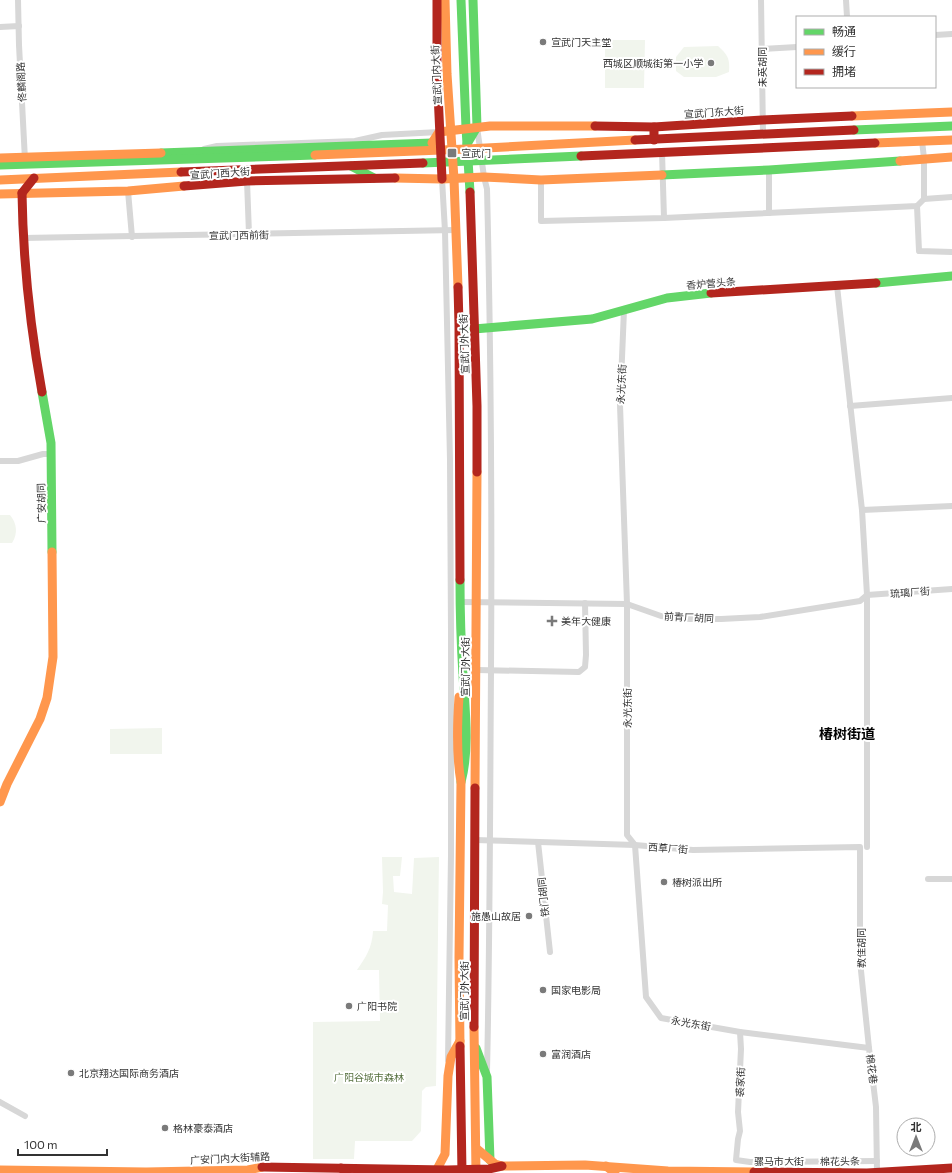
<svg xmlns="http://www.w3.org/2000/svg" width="952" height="1173" font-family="Commissioner,'Noto Sans SC',sans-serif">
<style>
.green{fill:#f1f5ed}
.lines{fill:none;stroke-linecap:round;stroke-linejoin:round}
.street{stroke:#d7d7d7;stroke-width:6}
.fast{stroke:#63d668;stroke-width:9}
.slow{stroke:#ff974d;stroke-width:9}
.jam{stroke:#b3261e;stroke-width:9}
.poi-dot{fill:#7a7a7a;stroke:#fff;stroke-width:1.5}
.labels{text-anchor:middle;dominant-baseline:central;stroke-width:4;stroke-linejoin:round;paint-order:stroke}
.poi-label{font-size:10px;fill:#333;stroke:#fff;text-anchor:start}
.street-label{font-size:10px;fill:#333;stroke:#fff}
.park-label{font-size:10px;fill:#56703f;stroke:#fff}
.district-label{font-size:14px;font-weight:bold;fill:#000;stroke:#fff}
</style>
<rect width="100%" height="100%" fill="#fff"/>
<g class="green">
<path d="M605 40H645L644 88H605Z"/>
<path d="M718 46C728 55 730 59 729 72L716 77H684L676 71V57L684 47Z"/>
<path d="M0 515H10C17 523 18 534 12 543H0Z"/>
<path d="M162 728V754H110V729Z"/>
<path d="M382 857H402L400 876H393L394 892 412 894 414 858 439 857 436 1086 426 1087 422 1091 421 1131 412 1141H355L354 1159H313V1022L380 1021 379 970H357C366 957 372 948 373 931H387L388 905 382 904 383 892Z"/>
</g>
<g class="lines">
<g class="street">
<path d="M18 0 19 45 25 160"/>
<path d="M761 0 763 134"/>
<path d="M846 0 847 17"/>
<path d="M0 27 19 26"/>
<path d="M935 35 952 34"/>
<path d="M762 49 797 47"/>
<path d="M477 127 484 177 487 189C491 350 492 511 491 672 490 805 490 938 487 1071"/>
<path d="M922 141 924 158V199"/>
<path d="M204 149 217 146 355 141 382 135 439 132"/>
<path d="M662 152 664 218"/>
<path d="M248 169 247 181 249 234"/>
<path d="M442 179 445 231 450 460 451 631V855L448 1060"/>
<path d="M541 180V221L664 218 917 206 924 199 952 197"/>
<path d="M128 191 132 237"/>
<path d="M917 206 919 251 952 252"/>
<path d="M769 213V170"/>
<path d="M23 238 456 230"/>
<path d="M837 286 862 510 952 506"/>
<path d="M624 310 620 405 627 604V835L635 845 646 997 661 1018 740 1032 869 1048 876 1107 877 1172"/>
<path d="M850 406 952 398"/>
<path d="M0 461H18L43 454H51"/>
<path d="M862 510 867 595V847"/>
<path d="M460 602 627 604 661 616 690 619H721L760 617 860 601 867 595 952 589"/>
<path d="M477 670 579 672 585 667 586 655 585 603"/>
<path d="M475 840 635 845 693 850 860 847V961L869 1048"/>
<path d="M538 842 550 952"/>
<path d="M928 879H952"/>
<path d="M740 1032 741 1049 738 1112 740 1131 738 1139 736 1160 750 1162 877 1161"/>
<path d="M0 1102 25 1116"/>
</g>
<g class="fast">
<path d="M461 0 466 128 470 192"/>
<path d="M854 130 952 126"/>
<path d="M467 144 477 127 473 0"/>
<path d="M161 153 432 143"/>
<path d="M423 163 581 156"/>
<path d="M0 165 315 155"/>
<path d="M351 166 374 178"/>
<path d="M662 175 769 170 900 161"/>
<path d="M876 283 952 276"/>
<path d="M474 329 592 319 667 298 711 293"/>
<path d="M42 392 51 443 52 552"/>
<path d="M460 580C460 612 461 644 463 675 465 710 470 748 461 782"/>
<path d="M476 1048 487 1077 490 1160"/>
<path d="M764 1173 766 1172"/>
</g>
<g class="slow">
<path d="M445 0 447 74 454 179 458 287"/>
<path d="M852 116 952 112"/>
<path d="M432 143 439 132 490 126H595"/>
<path d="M875 143 952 140"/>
<path d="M315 155 467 149 635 140"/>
<path d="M0 158 161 153"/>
<path d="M900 161 952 157"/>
<path d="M395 178 442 179 484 177 541 180 662 175"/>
<path d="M0 180 181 172"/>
<path d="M0 194 128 191 184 186"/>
<path d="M459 697C457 726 456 754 461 782L459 957 460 1046"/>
<path d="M475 788 477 472"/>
<path d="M0 802 7 784 40 719 47 698 53 657 52 552"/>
<path d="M474 1027 476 1173"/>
<path d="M477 1149 495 1164 502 1166 585 1165 668 1171 754 1172"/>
<path d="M606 1166 615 1173"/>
<path d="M0 1170 146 1172 248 1170 262 1167"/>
<path d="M839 1172 840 1173"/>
<path d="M435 1173 445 1154 448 1076 451 1057 460 1041"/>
</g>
<g class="jam">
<path d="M437 0V72L442 179"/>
<path d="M595 126 654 127 762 120 852 116"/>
<path d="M654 127V140"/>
<path d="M635 140 854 130"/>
<path d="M581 156 875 143"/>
<path d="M181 172 423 163"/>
<path d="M184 186 247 181 395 178"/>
<path d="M470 192 477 406V472"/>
<path d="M22 193C23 260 30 326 42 392"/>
<path d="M22 193 34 178"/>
<path d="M458 287 459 325 460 580"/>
<path d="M711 293 876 283"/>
<path d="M474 1027 475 788"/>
<path d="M460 1046 462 1173"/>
<path d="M262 1167 447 1170 489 1169 502 1166"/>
<path d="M341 1168 347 1173"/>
<path d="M754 1172 867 1173 952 1168"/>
</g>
</g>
<g class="poi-dot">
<circle cx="543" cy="42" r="4"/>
<circle cx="711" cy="63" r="4"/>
<rect x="447" y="148" width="10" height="10" rx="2"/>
<path d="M550 615h4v4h4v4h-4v4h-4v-4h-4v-4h4z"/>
<circle cx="664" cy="882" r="4"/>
<circle cx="529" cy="916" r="4"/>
<circle cx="543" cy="990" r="4"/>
<circle cx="349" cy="1006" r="4"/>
<circle cx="543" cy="1054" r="4"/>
<circle cx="71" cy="1073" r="4"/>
<circle cx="165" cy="1128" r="4"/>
</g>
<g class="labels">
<g class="poi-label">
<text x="551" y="42">宣武门天主堂</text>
<text x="703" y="63" text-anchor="end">西城区顺城街第一小学</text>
<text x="461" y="153">宣武门</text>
<text x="561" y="621">美年大健康</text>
<text x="672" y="882">椿树派出所</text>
<text x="521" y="916" text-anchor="end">施愚山故居</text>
<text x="551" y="990">国家电影局</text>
<text x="357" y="1006">广阳书院</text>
<text x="551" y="1054">富润酒店</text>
<text x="79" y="1073">北京翔达国际商务酒店</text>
<text x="173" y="1128">格林豪泰酒店</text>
</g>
<g class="street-label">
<text transform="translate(762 67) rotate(-90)">未英胡同</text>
<text transform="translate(436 75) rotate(-93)">宣武门内大街</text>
<text transform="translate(21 82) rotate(-93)">佟麟阁路</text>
<text transform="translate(714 112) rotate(-4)">宣武门东大街</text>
<text transform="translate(220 173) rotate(-4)">宣武门西大街</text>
<text transform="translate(239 235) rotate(-1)">宣武门西前街</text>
<text transform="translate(711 283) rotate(-5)">香炉营头条</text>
<text transform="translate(464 344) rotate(-92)">宣武门外大街</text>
<text transform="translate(621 384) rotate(-87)">永光东街</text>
<text transform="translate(41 503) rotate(-91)">广安胡同</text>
<text transform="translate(910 592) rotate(-4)">琉璃厂街</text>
<text transform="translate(689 617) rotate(3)">前青厂胡同</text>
<text transform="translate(465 667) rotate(-90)">宣武门外大街</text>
<text transform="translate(627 708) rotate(-90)">永光东街</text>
<text transform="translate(668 848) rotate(4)">西草厂街</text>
<text transform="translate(543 897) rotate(-96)">铁门胡同</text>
<text transform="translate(861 948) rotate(-90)">教佳胡同</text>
<text transform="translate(464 991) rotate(-90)">宣武门外大街</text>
<text transform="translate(691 1023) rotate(10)">永光东街</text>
<text transform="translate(872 1069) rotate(83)">棉花巷</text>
<text transform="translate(740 1082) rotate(-88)">裘家街</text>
<text transform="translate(230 1158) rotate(-3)">广安门内大街辅路</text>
<text x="779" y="1161">骡马市大街</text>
<text transform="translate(840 1161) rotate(-1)">棉花头条</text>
</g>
<g class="park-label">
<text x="369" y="1077">广阳谷城市森林</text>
</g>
<g class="district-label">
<text x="847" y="733">椿树街道</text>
</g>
</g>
<rect x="796" y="16" width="140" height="72" fill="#ffffff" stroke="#adadad"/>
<rect x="804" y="29" width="20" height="6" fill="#63d668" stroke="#adadad"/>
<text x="832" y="36" font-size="12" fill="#333333">畅通</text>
<rect x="804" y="49" width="20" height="6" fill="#ff974d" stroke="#adadad"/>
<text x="832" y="56" font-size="12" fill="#333333">缓行</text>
<rect x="804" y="69" width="20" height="6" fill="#b3261e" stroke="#adadad"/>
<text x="832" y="76" font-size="12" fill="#333333">拥堵</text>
<g transform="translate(916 1137)"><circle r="19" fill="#ffffff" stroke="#adadad"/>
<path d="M0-3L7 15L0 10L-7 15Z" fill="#7a7a7a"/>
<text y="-6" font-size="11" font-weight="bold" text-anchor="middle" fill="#333333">北</text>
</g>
<path d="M18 1149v6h89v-6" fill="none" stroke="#333333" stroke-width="2"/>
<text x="24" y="1149" font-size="12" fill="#333333" stroke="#ffffff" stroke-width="3" paint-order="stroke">100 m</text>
</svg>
